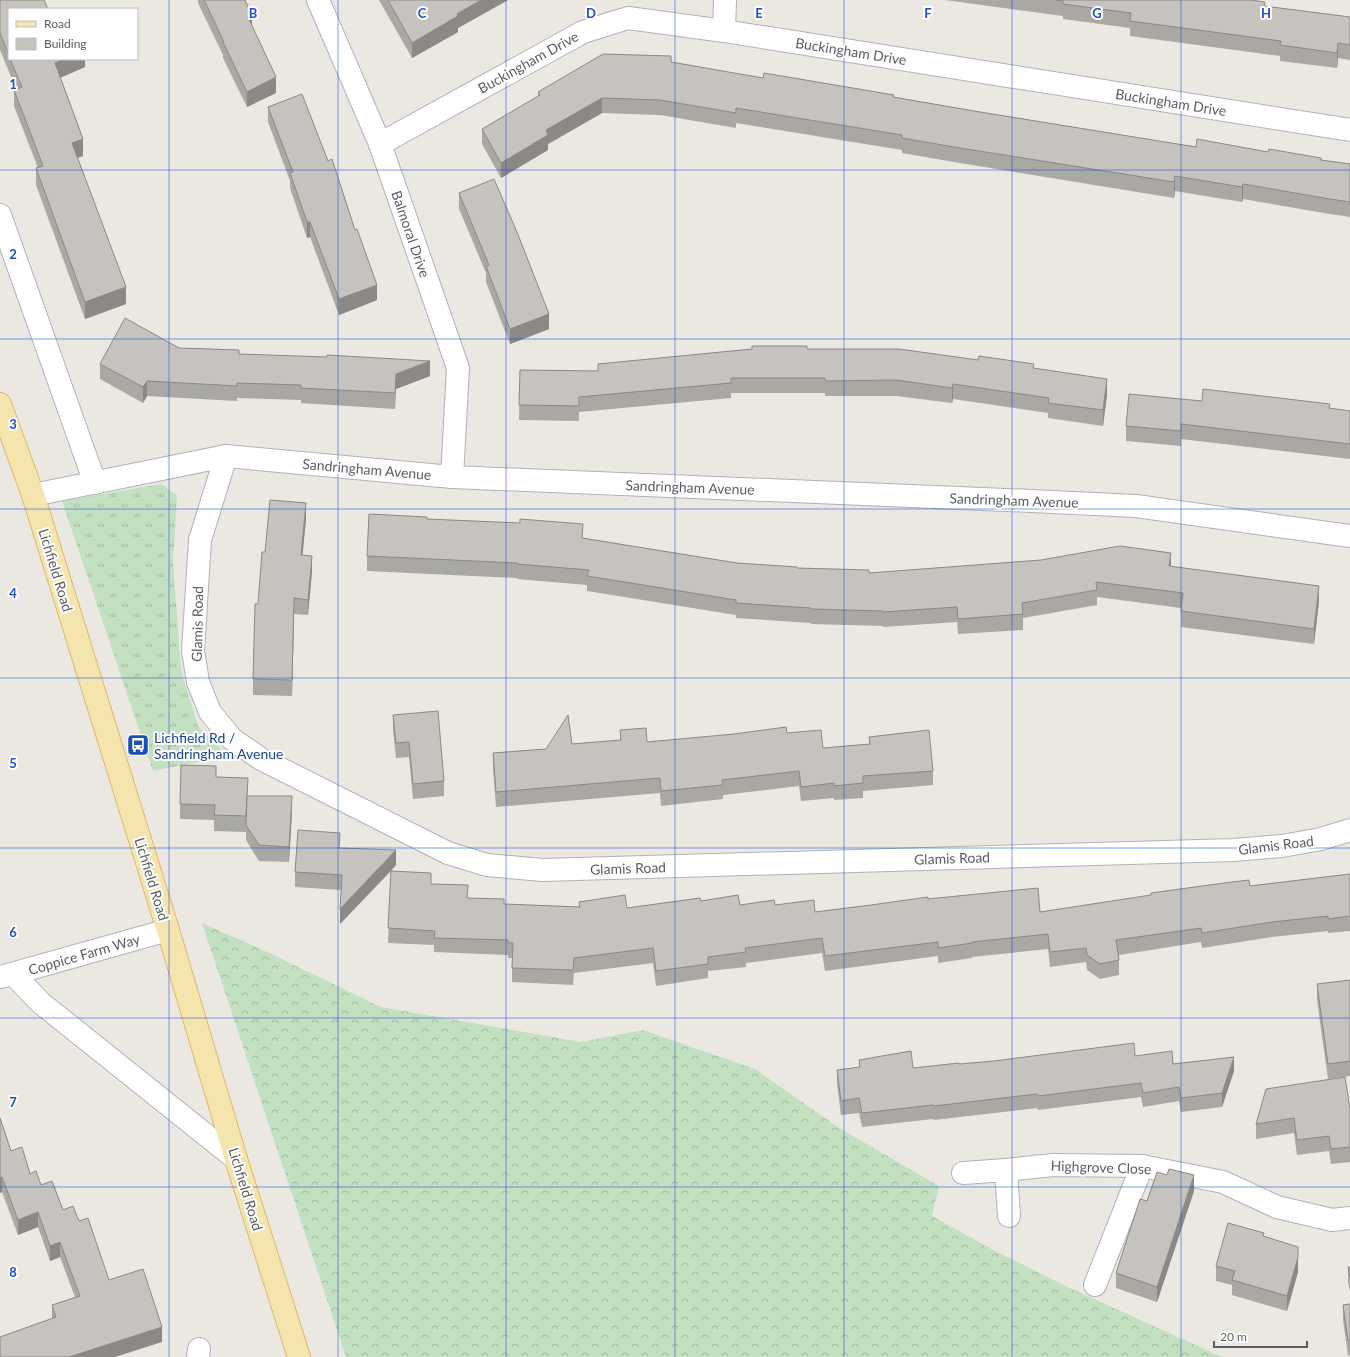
<svg xmlns="http://www.w3.org/2000/svg" width="1350" height="1357" font-family="Lato,sans-serif">
<style>
.grass{fill:url(#grass-tufts)}
.forest{fill:url(#forest-crowns)}
.lines{fill:none;stroke-linecap:round;stroke-linejoin:round}
.minor-casing{stroke:#afb2b6;stroke-width:24}
.major-casing{stroke:#deb668;stroke-width:24}
.minor{stroke:#fff;stroke-width:22}
.major{stroke:#f4e4ae;stroke-width:22}
.wall{fill:#aaa8a3}
.shaded-wall{fill:#8b8885}
.building{fill:#c6c3be;stroke:#8b8885}
.grid{fill:none;stroke:#1d4ed8;stroke-width:1;stroke-opacity:0.55}
.labels{text-anchor:middle;dominant-baseline:central;stroke-width:4;stroke-linejoin:round;paint-order:stroke}
.street-label{font-size:14px;fill:#5a5d61;stroke:#fff}
.transit-label{font-size:14px;fill:#164399;stroke:#fff;text-anchor:start}
.grid-label{font-size:13px;text-anchor:middle;font-weight:bold;fill:#1d4ed8;stroke:#fff;stroke-width:4;stroke-linejoin:round;paint-order:stroke}
</style>
<defs>
<pattern id="grass-tufts" width="24" height="20" patternUnits="userSpaceOnUse"><rect width="24" height="20" fill="#c3e0c1"/><path d="M3 7l-1-3M5 7V3M7 7l1-3M15 17l-1-3M17 17v-4M19 17l1-3" fill="none" stroke="#a1b9a0"/></pattern>
<pattern id="forest-crowns" width="20" height="18" patternUnits="userSpaceOnUse"><rect width="20" height="18" fill="#c3e0c1"/><path d="M2 6a3 3 0 1 1 6 0M12 15a3 3 0 1 1 6 0" fill="none" stroke="#a1b9a0"/></pattern>
</defs>
<rect width="100%" height="100%" fill="#ebe8e2"/>
<path class="grass" d="M161 484 177 495 173 563 181 671 198 726 227 756 153 771 62 501Z"/>
<path class="forest" d="M202 923 261 949 381 1007 581 1042 643 1030 755 1069 839 1128 939 1186 932 1216 993 1250 1072 1289 1222 1357H346Z"/>
<g class="lines">
<g class="minor-casing">
<g id="minor">
<path d="M318 0 380 144 458 368 452 477"/>
<path d="M724 31 725 0"/>
<path d="M380 144 583 32 628 18 724 31 1350 130"/>
<path d="M0 215 95 483"/>
<path d="M226 456 200 540 193 651 198 682 210 712 232 739 261 759 448 853 487 865 543 870 1234 850 1282 846 1321 839 1350 830"/>
<path d="M33 495 226 456 452 477 1032 501 1136 506 1350 536"/>
<path d="M13 974 41 1003 236 1159"/>
<path d="M1 977 168 930"/>
<path d="M1006 1170 1009 1216"/>
<path d="M963 1173 1006 1170 1053 1165 1142 1166 1223 1182 1277 1207 1332 1220 1350 1218"/>
<path d="M1095 1285 1142 1166"/>
<path d="M198 1357 199 1349"/>
</g>
</g>
<g class="major-casing">
<path id="major" d="M0 404 33 495 168 930 236 1159 299 1357"/>
</g>
<use href="#minor" class="minor"/>
<use href="#major" class="major"/>
</g>
<g class="wall">
<path d="M0 0 9 9V59H85V67L60 78 83 156 77 158 126 304 85 319 36 185V168H38L14 106V90L16 89 0 50Z"/>
<path d="M198 0H245L252 28 276 93 247 107 223 58V55L198 3Z"/>
<path d="M379 0H508L458 28V32L412 58Z"/>
<path d="M945 0H1252L1265 6 1350 17V60L1338 58 1337 68 1280 61V56L1130 36V28L1063 19V16Z"/>
<path d="M671 63 763 78 894 97 980 112 1196 147 1268 152 1321 160 1350 164V217L1330 214 1243 199 1242 202 1175 191 1174 198 954 162 902 153V150L736 123V128L660 115 602 113 548 144V150L501 178 482 144V129L538 97V92Z"/>
<path d="M268 107 377 300 339 315 310 237 307 238 290 188V181L268 122Z"/>
<path d="M459 193 549 329 510 344 486 282V273L459 209Z"/>
<path d="M807 349 1034 369 1107 394 1103 426 1048 418V413L953 399 952 403 896 396H825V393H731V398L579 412V421L519 420 520 370 598 371V364Z"/>
<path d="M239 354 430 376 396 389 395 409 301 403V400L237 398V401L147 396 143 403 100 379V364Z"/>
<path d="M1202 401 1330 408 1350 411V459L1181 439V446L1126 441V426Z"/>
<path d="M306 519 302 556 312 571 308 615 294 614 292 696 253 695V679L265 552Z"/>
<path d="M427 519 583 538 737 563 797 568 869 573 1171 566 1319 601 1314 644 1181 627V608L1097 597V605L1023 618V630L958 634 957 622 883 627V626L811 624V623L736 618V615L587 591V585L517 579V578L367 571V556Z"/>
<path d="M393 715 444 781V796L413 799 409 757 396 758 393 730Z"/>
<path d="M620 730 647 742 787 733 823 748 869 744V737L933 771V785L863 791V798L834 800V798L801 801 799 786 723 795V799L661 806 660 793 496 807 493 768V753L546 749 572 744 620 740Z"/>
<path d="M216 777 247 796 292 811 289 862 259 861 246 840V829V832L214 831V820L180 819V804Z"/>
<path d="M340 848 396 865 391 871 431 884 468 898 504 904 579 907V902L627 908 701 901 740 905H775L815 912 928 899 1040 912 1250 886 1350 874V931L1328 933V931L1272 937 1202 948 1201 942 1119 955V975L1100 979 1087 970 1086 962 1050 967 1048 949 972 957V958L938 963V956L825 971 822 953 746 963V967L708 971V978L656 986 653 963 574 973 573 985 512 982V958H508V955L434 952V945L388 943 391 871 340 924 341 890 295 887V872Z"/>
<path d="M1350 980V1076L1328 1079 1317 1000V984Z"/>
<path d="M1135 1056 1173 1064 1234 1071 1222 1107 1181 1112 1179 1101 1143 1107 1141 1097 1038 1110 1037 1108 934 1120 933 1119 862 1127 859 1113 841 1115 837 1084V1070L859 1068V1060L913 1068 959 1064Z"/>
<path d="M1350 1109V1162L1331 1164 1329 1151 1297 1155 1294 1133 1256 1139V1124Z"/>
<path d="M0 1118 11 1151 30 1174 41 1185 63 1210 79 1221 109 1280 162 1342 52 1319V1305L75 1297 60 1257 50 1261 38 1227 18 1235 2 1192 0 1193Z"/>
<path d="M1194 1191 1157 1302 1116 1288V1273L1147 1201Z"/>
<path d="M1264 1236 1298 1272 1287 1311 1232 1295V1285L1216 1281V1266Z"/>
<path d="M1348 1267H1350V1292L1348 1282Z"/>
<path d="M1350 1304V1355L1348 1356 1343 1320V1305Z"/>
</g>
<g class="shaded-wall">
<path d="M481 0H508L458 28V32L412 58V43L457 14Z"/>
<path d="M252 15V30L248 17Z"/>
<path d="M1338 43V58L1337 68V53Z"/>
<path d="M65 59H85V67L55 80V63Z"/>
<path d="M276 77V93L247 107V92Z"/>
<path d="M602 98V113L548 144V150L501 178V163L546 130Z"/>
<path d="M83 139V156L72 160V143Z"/>
<path d="M1175 176V191L1174 198V182Z"/>
<path d="M1243 184V199L1242 202V187Z"/>
<path d="M307 222H310V237L307 238Z"/>
<path d="M377 285V300L339 315V299Z"/>
<path d="M126 287V304L85 319V302Z"/>
<path d="M549 314V329L510 344V329Z"/>
<path d="M430 361V376L396 389 395 409 396 374Z"/>
<path d="M1107 379V394L1103 426V410Z"/>
<path d="M147 381V396L143 403V387Z"/>
<path d="M953 384V399L952 403V388Z"/>
<path d="M306 503V519L301 571V555Z"/>
<path d="M1171 553V568L1169 566Z"/>
<path d="M312 556V571L308 615V600Z"/>
<path d="M1319 586V601L1314 644V629Z"/>
<path d="M294 598V614L292 696V680Z"/>
<path d="M292 796V811L289 862V847Z"/>
<path d="M396 850V865L340 924V909Z"/>
<path d="M1234 1057V1071L1222 1107V1093Z"/>
<path d="M1194 1175V1191L1157 1302V1287Z"/>
<path d="M2 1177V1192L0 1193V1178Z"/>
<path d="M38 1212V1227L18 1235V1220Z"/>
<path d="M60 1242V1257L50 1261V1246Z"/>
<path d="M1298 1257V1272L1287 1311V1296Z"/>
<path d="M162 1327V1342L115 1357H69Z"/>
</g>
<g class="building">
<path d="M0 0H44L48 9H9V55L0 33Z"/>
<path d="M204 0H245L252 15 248 17 276 77 247 92 223 42H224Z"/>
<path d="M388 0H481L457 14 458 16 412 43Z"/>
<path d="M1056 0H1252L1265 2 1264 6 1350 17V45L1338 43 1337 53 1280 45 1281 41 1130 21 1131 13 1063 4V1Z"/>
<path d="M603 54 671 56V62L763 78 764 73 894 95 893 97 980 112 1196 147 1197 139 1268 152 1269 149 1321 158V160L1350 164V202L1330 199 1243 184 1242 187 1175 176 1174 182 954 147 902 138V135L736 108V113L660 100 602 98 546 130 548 135 501 163 482 129 540 95 538 92Z"/>
<path d="M10 59H65L55 63 83 139 72 143 126 287 85 302 36 168 43 166 14 90 22 87Z"/>
<path d="M302 94 328 161 332 159 355 230 357 229 377 285 339 299 310 222H307L290 173 293 172 268 107Z"/>
<path d="M494 179 517 232 549 314 510 329 486 266 489 265 459 193Z"/>
<path d="M125 318 179 348 239 350V354L327 357V355L430 361 396 374 395 393 301 388V385L237 383V386L147 381 143 387 100 364Z"/>
<path d="M752 346H807V349H899L978 360 979 356 1034 364 1033 368 1107 379 1103 410 1048 403 1049 398 953 384 952 388 896 380 825 381V378H731V383L579 397V406L519 405 520 370 598 371V364L752 349Z"/>
<path d="M1203 389 1330 404 1329 408 1350 411V444L1181 424V431L1126 426 1129 394 1202 401Z"/>
<path d="M270 500 306 503 301 555 312 556 308 600 294 598 292 680 253 679 255 604H258L262 552H265Z"/>
<path d="M369 514 427 517V519L520 523V519L583 524 582 538 737 563 797 567V568L869 570V573L1041 560 1120 546 1171 553 1169 566 1319 586 1314 629 1181 611 1183 593 1096 582 1097 590 1022 603 1023 614 958 619 957 607 883 612V611L811 609V608L736 603V600L587 576 589 570 517 564V563L367 556Z"/>
<path d="M438 711 444 781 413 784 409 742 396 743 393 715Z"/>
<path d="M568 715 572 744 621 740 620 730 646 728 647 742 734 734 786 727 787 733 821 730 823 748 870 744 869 737 929 730 933 771 863 776V783L834 786V783L801 787 799 771 722 780 723 785 661 791 660 778 496 792 493 753 546 749Z"/>
<path d="M181 765 216 766V777L248 778 246 816 214 815 215 805 180 804Z"/>
<path d="M247 796H292L289 847 259 845 246 825Z"/>
<path d="M298 830 340 833 339 848 396 850 340 909 342 875 295 872Z"/>
<path d="M391 871 431 873V884L468 885 467 898 504 899V904L580 907 579 902 625 895 627 908 700 898 701 901 738 895 740 905 774 900 775 905 814 900 815 912 871 905 928 897V899L1038 888 1040 912 1151 895V893L1224 883 1249 880 1250 886 1350 874V916L1328 919V916L1272 922 1202 933 1201 928 1116 940 1119 960 1100 964 1087 955 1086 948 1050 952 1048 934 972 942V943L938 948V942L825 956 822 938 745 948 746 952 708 957V964L656 971 653 948 574 958 573 970 512 968 513 943H508V940L434 938 435 931 388 928Z"/>
<path d="M1350 980V1061L1328 1064 1317 984Z"/>
<path d="M1134 1043 1135 1056 1172 1051 1173 1064 1234 1057 1222 1093 1181 1098 1179 1087 1143 1093 1141 1083 1038 1096 1037 1094 934 1106 933 1105 862 1113 859 1098 841 1101 837 1070 860 1067 859 1060 911 1051 913 1068 959 1063V1064L994 1061Z"/>
<path d="M1345 1077 1350 1109V1147L1331 1149 1329 1136 1297 1140 1294 1118 1256 1124 1266 1089Z"/>
<path d="M0 1118 11 1151 22 1147 30 1174 36 1171 41 1185 52 1181 63 1210 73 1206 79 1221 88 1218 109 1280 143 1269 162 1327 69 1357H0V1337L56 1317 52 1305 80 1296 60 1242 50 1246 38 1212 18 1220 2 1177 0 1178Z"/>
<path d="M1169 1169 1194 1175 1157 1287 1116 1273 1140 1199 1147 1201 1157 1172 1167 1175Z"/>
<path d="M1228 1223 1264 1233 1263 1236 1298 1247V1257L1287 1296 1232 1280 1235 1271 1216 1266Z"/>
<path d="M1348 1267H1350V1277Z"/>
<path d="M1350 1304V1340H1348L1343 1305Z"/>
</g>
<path class="grid" d="M169 0V1357M338 0V1357M506 0V1357M675 0V1357M844 0V1357M1012 0V1357M1181 0V1357M0 170H1350M0 339H1350M0 509H1350M0 678H1350M0 848H1350M0 1018H1350M0 1187H1350"/>
<defs>
<g id="bus-square" transform="scale(1.15)"><rect x="-9" y="-9" width="18" height="18" rx="4" fill="#1a4fb4" stroke="#fff"/><path d="M-5-6H5V4H4V6H2V4H-2V6H-4V4H-5ZM-3.5-4V0h7V-4ZM-3.5 1.2v1.5H-2V1.2ZM2 1.2v1.5H3.5V1.2Z" fill="#fff"/></g>
</defs>
<g fill-rule="evenodd">
<use href="#bus-square" x="138" y="745"/>
</g>
<g class="labels">
<g class="street-label">
<text transform="translate(851 51) rotate(9)">Buckingham Drive</text>
<text transform="translate(528 62) rotate(-29)">Buckingham Drive</text>
<text transform="translate(1171 102) rotate(9)">Buckingham Drive</text>
<text transform="translate(411 234) rotate(71)">Balmoral Drive</text>
<text transform="translate(367 469) rotate(5)">Sandringham Avenue</text>
<text transform="translate(690 487) rotate(2)">Sandringham Avenue</text>
<text transform="translate(1014 500) rotate(2)">Sandringham Avenue</text>
<text transform="translate(56 570) rotate(73)">Lichfield Road</text>
<text transform="translate(197 624) rotate(-89)">Glamis Road</text>
<text transform="translate(1276 845) rotate(-7)">Glamis Road</text>
<text transform="translate(952 858) rotate(-2)">Glamis Road</text>
<text transform="translate(628 868) rotate(-2)">Glamis Road</text>
<text transform="translate(152 879) rotate(73)">Lichfield Road</text>
<text transform="translate(84 954) rotate(-16)">Coppice Farm Way</text>
<text transform="translate(1101 1167) rotate(2)">Highgrove Close</text>
<text transform="translate(246 1189) rotate(73)">Lichfield Road</text>
</g>
<g class="transit-label">
<text x="154" y="737">Lichfield Rd /<tspan x="154" dy="16">Sandringham Avenue</tspan></text>
</g>
</g>
<g class="grid-label">
<text x="253" y="18">B</text>
<text x="422" y="18">C</text>
<text x="591" y="18">D</text>
<text x="759" y="18">E</text>
<text x="928" y="18">F</text>
<text x="1097" y="18">G</text>
<text x="1266" y="18">H</text>
<text x="13" y="89">1</text>
<text x="13" y="259">2</text>
<text x="13" y="429">3</text>
<text x="13" y="598">4</text>
<text x="13" y="768">5</text>
<text x="13" y="937">6</text>
<text x="13" y="1107">7</text>
<text x="13" y="1277">8</text>
</g>
<rect x="8" y="8" width="130" height="52" fill="#ffffff" stroke="#bdbec0"/>
<rect x="16" y="21" width="20" height="6" fill="#f4e4ae" stroke="#bdbec0"/>
<text x="44" y="28" font-size="12" fill="#5a5d61">Road</text>
<rect x="16" y="38" width="20" height="12" fill="#c6c3be" stroke="#bdbec0"/>
<text x="44" y="48" font-size="12" fill="#5a5d61">Building</text>
<path d="M1214 1341v6h93v-6" fill="none" stroke="#5a5d61" stroke-width="2"/>
<text x="1220" y="1341" font-size="12" fill="#5a5d61" stroke="#ffffff" stroke-width="3" paint-order="stroke">20 m</text>
</svg>
